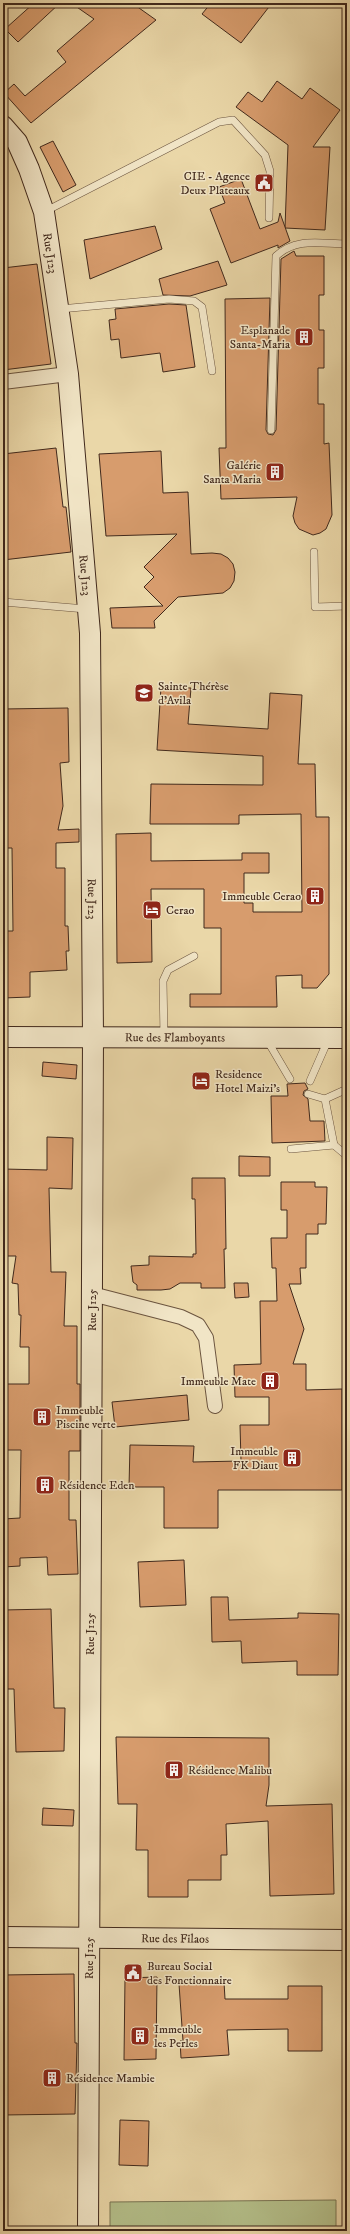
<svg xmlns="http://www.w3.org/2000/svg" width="350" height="2234" font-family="'IM FELL DW Pica',serif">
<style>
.green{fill:#b4bf8a;stroke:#7a7453}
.building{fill:#d79c6d;stroke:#41291c}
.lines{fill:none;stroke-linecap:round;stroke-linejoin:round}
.lane-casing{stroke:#6b543f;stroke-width:8}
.street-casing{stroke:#6b543f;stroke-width:16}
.secondary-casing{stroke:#41291c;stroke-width:22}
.lane{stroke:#f1e5c6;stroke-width:7}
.street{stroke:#f1e5c6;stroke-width:14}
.secondary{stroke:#f1e5c6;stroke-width:20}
.labels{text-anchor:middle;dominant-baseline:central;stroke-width:3;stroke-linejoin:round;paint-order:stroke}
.poi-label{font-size:12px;fill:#41291c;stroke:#f1e5c6;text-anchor:start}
.street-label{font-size:12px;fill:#41291c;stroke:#f1e5c6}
</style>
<rect width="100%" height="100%" fill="#ead7a8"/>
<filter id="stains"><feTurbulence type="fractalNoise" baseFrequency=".005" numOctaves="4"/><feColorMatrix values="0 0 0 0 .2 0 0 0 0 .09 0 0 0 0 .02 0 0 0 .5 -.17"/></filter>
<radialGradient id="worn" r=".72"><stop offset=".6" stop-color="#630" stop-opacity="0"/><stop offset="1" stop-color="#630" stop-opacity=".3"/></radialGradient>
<path class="green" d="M336 2200V2231H110V2202Z"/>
<g class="building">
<path d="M34 3H60L18 42 5 29Z"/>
<path d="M71 3H132L156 20 31 123 4 93 14 84 25 96 66 62 57 51 94 19Z"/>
<path d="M211 3H272L241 43 202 14Z"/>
<path d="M277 81 302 99 310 88 340 110 313 147H330L325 230 285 228 288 145 236 107 248 92 262 102Z"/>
<path d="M53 141 76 185 63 192 40 147Z"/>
<path d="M241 179 260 229 278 222 280 213 290 241 278 248V245L231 263 210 209 225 203 219 187Z"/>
<path d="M155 226 162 249 90 279 84 240Z"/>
<path d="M294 251 296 256H324V295H319V330H324V368H318V404H324V444L329 443 332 515 326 529 320 533 313 535 299 529 295 523 293 516 297 497 221 499 219 448H226L225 299 270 298 266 430 268 434 273 435 276 430 281 259Z"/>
<path d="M218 261 227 285 190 296 163 295 159 279Z"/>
<path d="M37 264 51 364 3 370V268Z"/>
<path d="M169 304 186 305 195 367 163 372 160 353 121 358 119 339 111 340 109 320 116 319 115 309Z"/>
<path d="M56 448 63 507H66L71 552 3 560V454Z"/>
<path d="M161 451 163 493 188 492 191 554 212 553 221 554 228 558 233 564 235 572 234 581 230 588 223 593 178 597 154 621 155 628H112L110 608 163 606 144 587 154 577 144 567 177 534 106 536 99 454Z"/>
<path d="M161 687 191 688 188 724 268 729 270 693 302 695 298 764H315L316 817H329V974L317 988H302V975L276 976 277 1007H190V994H221V928H204V889H151L152 962 117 963 116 834 151 833V861L242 860V853H269V873H244V903H253V912H302L301 814 239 815V824H150L151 784 263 785V756L157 750Z"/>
<path d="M68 708 69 762 60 763 63 806 58 830 79 829V842L56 843V868H65V926H68L69 951H66L67 970 30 972V997L3 998V931H13L12 848H3V832H7V764H3V709Z"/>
<path d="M43 1062 77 1065 76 1079 42 1076Z"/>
<path d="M305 1083 308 1089 304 1091 303 1095 308 1099 310 1121H324L325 1141 272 1143 271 1096H288L287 1084Z"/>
<path d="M47 1137 73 1138 72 1189 49 1188 51 1272H66L64 1326H77V1384H80V1451H69V1520H76L78 1574 48 1575 47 1557 20 1558V1566L3 1567V1519L20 1518 21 1450H3V1384H29V1347H20L21 1315H19L18 1284 12 1283 16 1256H3V1169L47 1170Z"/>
<path d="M239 1156 270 1157V1176H239Z"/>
<path d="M192 1178H225L226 1249H224L225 1288H201V1283H180L170 1289 161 1290H137V1285L133 1282 131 1266 149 1265V1256L193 1257V1254H196L195 1199H192Z"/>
<path d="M281 1182H315V1187H327L326 1224H318V1234H306V1268H300L301 1284H289L304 1329 293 1364H306V1390L342 1389V1490H218V1528H164V1487H129L130 1445 194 1446 193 1462 241 1461 240 1425H269V1397H235L234 1365 261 1364 260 1301H277L276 1268H272L271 1238H287V1210H281Z"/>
<path d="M234 1283H248L249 1297 235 1298Z"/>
<path d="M187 1395 189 1420 115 1427 112 1402Z"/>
<path d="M184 1560 186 1605 140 1607 138 1562Z"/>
<path d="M211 1597H228L229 1620 298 1618V1613L339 1614 338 1675H297V1661L242 1663 241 1641 212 1642Z"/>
<path d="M51 1609 54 1708H65L64 1751 16 1752 14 1689H3V1610Z"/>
<path d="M116 1737 269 1738V1785L266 1806 332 1804 334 1894 270 1896 268 1821 226 1824 227 1855H221V1880H188V1897H148V1850H136L137 1804H118Z"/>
<path d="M43 1808 74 1810 73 1826 42 1825Z"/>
<path d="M74 1974 75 2043H77L75 2114 3 2115V1975Z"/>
<path d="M157 1977 156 2059 124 2060 125 1978Z"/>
<path d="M224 1982 225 1999H288V1986H322V2051H288V2029L227 2030 229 2055 181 2058 180 2041H183L179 1984Z"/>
<path d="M120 2120 149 2121 148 2166 119 2165Z"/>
</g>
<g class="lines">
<g class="lane-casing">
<g id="lane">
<path d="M44 212 219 122 233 120 265 155 270 171 269 218"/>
<path d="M60 309 169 299 194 301 202 307 212 371"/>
<path d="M271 430 276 256C297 237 320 244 347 244"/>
<path d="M314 552 315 607 347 606"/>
<path d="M3 602 86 609"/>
<path d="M164 1037 163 981 168 970 194 956"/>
<path d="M267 1040 290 1079"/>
<path d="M310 1081 328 1040"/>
<path d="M308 1094 325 1099 347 1089"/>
<path d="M325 1099 334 1145 347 1156"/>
<path d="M291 1149 334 1145"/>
<path d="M346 2231 347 2135"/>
</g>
</g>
<g class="street-casing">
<g id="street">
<path d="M3 382 68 374"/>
<path d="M92 1294 181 1317 198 1325 206 1338 215 1406"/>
</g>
</g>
<g class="secondary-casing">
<g id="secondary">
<path id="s1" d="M3 126 17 142 29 169 44 212 68 374 90 633 93 1037 88 2231"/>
<path id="s2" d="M3 1037 347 1038"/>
<path id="s3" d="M3 1937 347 1940"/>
</g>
</g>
<use href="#lane" class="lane"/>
<use href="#street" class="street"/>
<use href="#secondary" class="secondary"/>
</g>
<defs>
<g id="civic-square" transform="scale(1)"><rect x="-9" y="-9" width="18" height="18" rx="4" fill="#8f2418" stroke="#f1e5c6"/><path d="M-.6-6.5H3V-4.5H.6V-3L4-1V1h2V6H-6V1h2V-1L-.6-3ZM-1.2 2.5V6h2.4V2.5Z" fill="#fff"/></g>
<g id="building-square" transform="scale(1)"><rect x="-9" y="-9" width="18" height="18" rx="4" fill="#8f2418" stroke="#f1e5c6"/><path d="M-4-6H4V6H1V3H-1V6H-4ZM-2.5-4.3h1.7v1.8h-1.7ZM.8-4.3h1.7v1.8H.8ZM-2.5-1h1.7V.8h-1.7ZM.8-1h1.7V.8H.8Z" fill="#fff"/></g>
<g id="school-square" transform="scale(1)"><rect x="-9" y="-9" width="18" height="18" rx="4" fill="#8f2418" stroke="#f1e5c6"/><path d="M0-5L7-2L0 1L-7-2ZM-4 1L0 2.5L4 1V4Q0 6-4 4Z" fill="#fff"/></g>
<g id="hotel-square" transform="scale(1)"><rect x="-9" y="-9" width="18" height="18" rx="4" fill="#8f2418" stroke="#f1e5c6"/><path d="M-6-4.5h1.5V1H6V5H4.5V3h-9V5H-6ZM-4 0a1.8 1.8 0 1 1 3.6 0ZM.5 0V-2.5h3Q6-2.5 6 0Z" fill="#fff"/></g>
</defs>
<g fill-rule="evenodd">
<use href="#civic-square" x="264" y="183"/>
<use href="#building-square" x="304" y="337"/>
<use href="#building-square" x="275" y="472"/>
<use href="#school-square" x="144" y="693"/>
<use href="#building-square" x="315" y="896"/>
<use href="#hotel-square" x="152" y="910"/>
<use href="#hotel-square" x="201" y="1081"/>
<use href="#building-square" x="270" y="1381"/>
<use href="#building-square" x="42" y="1417"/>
<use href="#building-square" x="292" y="1458"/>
<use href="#building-square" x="45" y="1485"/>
<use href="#building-square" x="174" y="1770"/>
<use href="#civic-square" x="133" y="1973"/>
<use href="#building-square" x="140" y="2036"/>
<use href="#building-square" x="52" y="2078"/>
</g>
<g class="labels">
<g class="poi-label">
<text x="250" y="176" text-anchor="end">CIE - Agence<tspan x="250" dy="14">Deux Plateaux</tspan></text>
<text x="290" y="330" text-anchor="end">Esplanade<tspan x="290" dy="14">Santa-Maria</tspan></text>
<text x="261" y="465" text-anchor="end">Galérie<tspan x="261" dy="14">Santa Maria</tspan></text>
<text x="158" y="686">Sainte Thérèse<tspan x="158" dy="14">d’Avila</tspan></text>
<text x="301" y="896" text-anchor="end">Immeuble Cerao</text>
<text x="166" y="910">Cerao</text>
<text x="215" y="1074">Residence<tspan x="215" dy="14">Hotel Maizi's</tspan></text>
<text x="256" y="1381" text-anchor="end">Immeuble Mate</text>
<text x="56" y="1410">Immeuble<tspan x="56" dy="14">Piscine verte</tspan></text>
<text x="278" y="1451" text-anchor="end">Immeuble<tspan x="278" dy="14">FK Diaut</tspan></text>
<text x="59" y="1485">Résidence Eden</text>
<text x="188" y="1770">Résidence Malibu</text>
<text x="147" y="1966">Bureau Social<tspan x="147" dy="14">des Fonctionnaire</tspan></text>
<text x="154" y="2029">Immeuble<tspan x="154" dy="14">les Perles</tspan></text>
<text x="66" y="2078">Résidence Mambie</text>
</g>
<g class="street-label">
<text stroke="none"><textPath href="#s1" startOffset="138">Rue J123</textPath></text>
<text stroke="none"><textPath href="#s1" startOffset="462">Rue J123</textPath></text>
<text stroke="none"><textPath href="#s1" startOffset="786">Rue J123</textPath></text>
<text stroke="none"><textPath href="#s2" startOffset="172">Rue des Flamboyants</textPath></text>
<text transform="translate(92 1310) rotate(-90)">Rue J125</text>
<text transform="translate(90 1634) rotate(-90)">Rue J125</text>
<text stroke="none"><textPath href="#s3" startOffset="172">Rue des Filaos</textPath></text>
<text transform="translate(89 1958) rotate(-90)">Rue J125</text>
</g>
</g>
<rect width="350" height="2234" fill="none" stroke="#ead7a8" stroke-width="16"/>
<rect x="4" y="4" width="342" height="2226" fill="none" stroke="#41291c" stroke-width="2"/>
<rect x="8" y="8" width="334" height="2218" fill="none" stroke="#41291c"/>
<rect width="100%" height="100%" filter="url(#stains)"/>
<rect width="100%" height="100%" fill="url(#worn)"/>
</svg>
